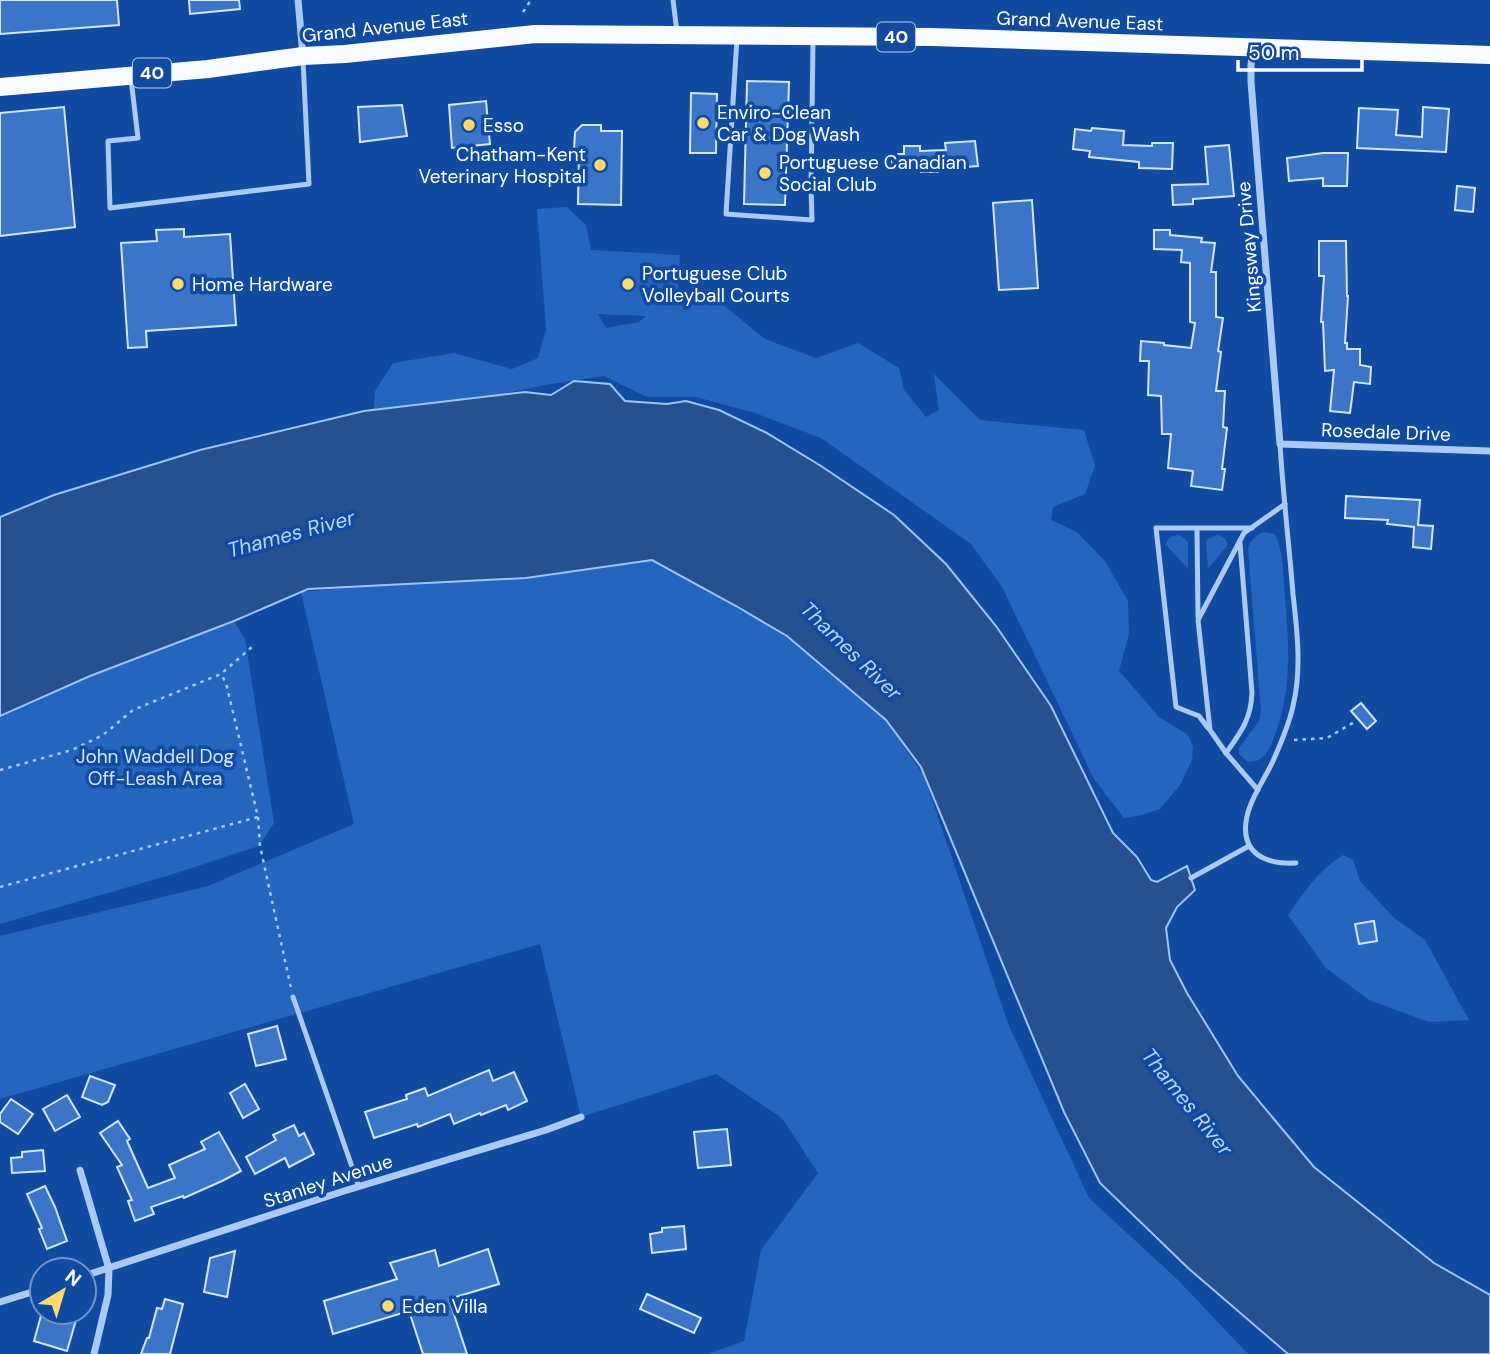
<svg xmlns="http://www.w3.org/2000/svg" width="1490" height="1354" font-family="'DM Sans',sans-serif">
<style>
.green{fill:#2465bf;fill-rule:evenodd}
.water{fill:#265191;stroke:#9cc4f8;stroke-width:2}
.building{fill:#3a75c8;stroke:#d3e5fe;stroke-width:2}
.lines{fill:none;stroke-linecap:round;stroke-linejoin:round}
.path{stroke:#aacaf5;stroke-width:2.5;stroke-dasharray:3.5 5;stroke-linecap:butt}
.lane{stroke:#aacaf5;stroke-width:5}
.street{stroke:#aacaf5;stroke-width:7}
.primary{stroke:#f8fbff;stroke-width:18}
.poi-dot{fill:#ffda6e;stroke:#114ba1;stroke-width:2.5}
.labels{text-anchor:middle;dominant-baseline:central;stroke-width:7;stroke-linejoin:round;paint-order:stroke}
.shield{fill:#114ba1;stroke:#b8c9e3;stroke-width:2}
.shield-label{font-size:18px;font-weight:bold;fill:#fff}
.street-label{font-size:19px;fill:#fff;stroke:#114ba1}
.poi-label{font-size:19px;fill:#fff;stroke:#114ba1;text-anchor:start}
.park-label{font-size:19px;fill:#d3e5fe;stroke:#114ba1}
.water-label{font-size:21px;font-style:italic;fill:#b7d4fb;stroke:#114ba1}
</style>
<rect width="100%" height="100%" fill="#114ba1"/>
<g class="green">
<path d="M567 207 586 225 591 250 680 255 677 301 710 294 765 339 816 358 858 343 899 368 904 390 926 417 939 410 934 374 980 420 1084 430 1095 466 1085 494 1053 507 1051 520 1077 532 1105 561 1128 601 1129 634 1119 671 1159 717 1188 735 1193 747 1192 760 1180 785 1160 809 1142 815 1124 818 1094 779 1002 587 971 544 821 438 755 413 696 397H647L604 376 545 385 392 417 374 409 375 391 393 363 454 353 512 369 538 358 546 329 537 209ZM598 314 645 316H646L639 322 606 328Z"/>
<path d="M1264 532 1275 534C1284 553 1283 576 1285 597 1289 646 1292 688 1275 735 1270 749 1264 763 1248 762L1239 754V748L1259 721 1261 711 1248 549C1250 540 1256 535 1264 532Z"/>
<path d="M1180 535 1188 542V569L1166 545C1166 538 1173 535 1180 535Z"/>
<path d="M1216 535C1223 535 1228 540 1227 546L1208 569 1206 542 1208 539Z"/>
<path d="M652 560 787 636 886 720 924 776 1009 1026 1089 1198 1178 1280 1248 1354H708L744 1341 761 1250 818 1173 782 1118 716 1074 581 1117 540 944 0 1099V936L208 886 354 824 301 592Z"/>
<path d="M234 621 245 639 274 823 259 846 170 875 0 924V716L90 676Z"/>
<path d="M1343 855 1353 860 1360 881 1393 917 1425 940 1469 1020 1429 1022 1369 1000 1326 968 1288 915C1304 892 1319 870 1343 855Z"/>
</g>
<path class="water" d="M574 381 610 384 625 401 667 404 686 401 719 410 765 432 821 466 894 515 946 564 996 626 1051 706 1113 833 1137 857 1151 880 1157 882 1187 866 1195 890 1177 907 1166 928 1170 960 1187 993 1238 1076 1314 1167 1434 1263 1490 1295V1354H1288L1188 1268 1100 1183 1064 1112 921 767 886 720 787 636 736 606 652 560 526 578 308 589 234 621 90 676 0 716V517L54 495 200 450 364 411 525 392 551 395Z"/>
<g class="building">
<path d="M0 0H117L119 25 0 34Z"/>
<path d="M189 0H239L240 9 190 14Z"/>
<path d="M747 81 789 82 785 205 744 204Z"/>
<path d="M691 93 717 94 716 153H690Z"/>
<path d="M486 101 490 144 452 148 449 105Z"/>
<path d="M402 105 407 136 360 142 358 107Z"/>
<path d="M64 107 75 227 0 236V113Z"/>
<path d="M1423 107 1449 109 1446 152 1357 148 1359 108 1398 110 1396 135 1422 137Z"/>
<path d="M582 125H601V131H622L621 205 578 204 579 150H574L575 132Z"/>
<path d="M1092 128 1124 131 1123 145 1152 146V143H1173L1172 169 1139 168V162L1089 157 1090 151 1073 149 1075 129 1091 131Z"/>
<path d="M975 141 978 166 937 169 938 172H921V167H892V154H904V146H920V151L946 150 945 143Z"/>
<path d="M1229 145 1234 196 1193 199V204L1173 205 1172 185 1208 184 1205 147Z"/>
<path d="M1323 153H1348L1347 186H1323V178L1289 181 1287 158Z"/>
<path d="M1457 186 1475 188 1473 212 1455 210Z"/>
<path d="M1032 200 1038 288 999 290 993 203Z"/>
<path d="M184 229V237L230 234 236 325 146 331 147 347 128 348 121 243 157 241 156 230Z"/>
<path d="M1154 230H1170V235L1202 238 1201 242 1215 243 1211 272H1216V317L1223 318 1218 351 1221 352 1216 391H1225L1223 427 1227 428 1222 469H1225L1222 490 1191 486 1193 471 1168 468 1171 434H1162L1161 396 1148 395 1149 361H1140L1141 341 1164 343V345L1191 348 1195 323 1190 322V263L1181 262 1182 250 1154 249Z"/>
<path d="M1319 241H1346L1347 296H1348L1345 343H1347V349H1360V365L1371 367 1370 384 1354 382 1350 413 1330 411 1334 370 1325 371 1323 322H1321L1324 276H1319Z"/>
<path d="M1346 496 1420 500 1418 525 1433 526 1431 549 1413 547 1414 527 1387 524 1388 520 1345 518Z"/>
<path d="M1361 703 1376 721 1367 729 1351 711Z"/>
<path d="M1374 921 1377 941 1359 944 1355 924Z"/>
<path d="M277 1026 286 1059 256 1066 248 1034Z"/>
<path d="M489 1070 493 1081 514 1072 527 1101 508 1110 506 1105 481 1115 480 1113 454 1124 450 1114 418 1127 417 1124 374 1138 365 1112 407 1099 406 1095 425 1088 428 1096Z"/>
<path d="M90 1076 115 1085 108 1102 102 1105 82 1097Z"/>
<path d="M245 1084 259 1109 243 1118 230 1093Z"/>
<path d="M67 1095 80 1117 55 1131 43 1109Z"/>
<path d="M11 1099 33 1114 18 1134 0 1122V1114Z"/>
<path d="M118 1121 130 1139 127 1141 148 1188 175 1178 169 1165 205 1149 201 1142 219 1132 241 1171 222 1181 184 1198 183 1196 151 1207 154 1214 135 1221 128 1201 132 1200 117 1167 122 1165 100 1133Z"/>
<path d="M294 1125 299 1136 304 1133 314 1154 289 1167 285 1158 255 1174 246 1157 276 1140 273 1135Z"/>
<path d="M727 1129 731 1165 698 1168 694 1132Z"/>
<path d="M43 1150 45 1171 12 1173 11 1158 22 1157V1152Z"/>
<path d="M45 1186 55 1207 67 1241 47 1249 39 1229 42 1228 27 1194Z"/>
<path d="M684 1226 686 1249 652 1253 650 1234 662 1232V1228Z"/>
<path d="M488 1249 499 1284 449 1299 467 1354H423L409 1311 333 1334 324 1301 397 1279 390 1263 435 1250 439 1266Z"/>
<path d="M235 1251 227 1297 204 1292 210 1258Z"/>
<path d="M647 1294 701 1318 694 1333 640 1309Z"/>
<path d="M165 1299 183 1304 170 1354H141L147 1338H149L157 1308 162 1309Z"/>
<path d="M42 1312 76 1320 67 1351 34 1341Z"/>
</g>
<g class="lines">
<g class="path">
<path d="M523 12 531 0"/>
<path d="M1294 740 1327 738 1356 721"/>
<path d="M0 770 72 750 103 735 133 710 221 674 253 646"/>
<path d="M258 817 260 846 291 988"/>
<path d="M0 887 258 817 226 683 221 674"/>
</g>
<g class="lane">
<path d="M673 0 677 32"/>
<path d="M737 38 726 214 812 220 811 187 813 40"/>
<path d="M131 79 138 138 108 141 110 208 309 184 303 60"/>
<path d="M1280 444C1283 494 1289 544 1293 594 1297 630 1302 669 1293 706 1289 725 1281 743 1273 761 1263 783 1242 809 1246 835 1250 860 1276 864 1296 863"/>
<path d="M1197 529 1198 617"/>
<path d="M1208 728 1199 716 1176 707 1156 528H1252"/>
<path d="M1226 753C1241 732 1251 719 1252 693L1240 543"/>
<path d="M1258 790 1226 753 1210 730 1198 620 1244 533 1285 504"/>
<path d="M1191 878 1249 846"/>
<path d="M293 997 359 1187"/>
</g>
<g class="street">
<path d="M298 0 303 56"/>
<path d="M1253 48 1251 65V82L1280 444 1490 451"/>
<path d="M80 1170 109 1269 108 1295 94 1354"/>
<path d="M84 1276 344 1191 546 1130 581 1117"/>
<path d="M0 1302 42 1289"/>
</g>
<path class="primary" d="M0 87 208 69 303 56 345 54 535 34 932 37 1490 55"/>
</g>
<g class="poi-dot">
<circle cx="703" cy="123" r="7"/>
<circle cx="469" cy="125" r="7"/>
<circle cx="600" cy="165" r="7"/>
<circle cx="765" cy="173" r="7"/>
<circle cx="178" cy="284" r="7"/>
<circle cx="628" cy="284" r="7"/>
<circle cx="388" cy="1306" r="7"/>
</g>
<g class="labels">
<g class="shield">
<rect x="877" y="22.5" width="38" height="29" rx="5"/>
<rect x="133" y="58.5" width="38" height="29" rx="5"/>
</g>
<g class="shield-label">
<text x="896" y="37">40</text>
<text x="152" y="73">40</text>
</g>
<g class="street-label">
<text transform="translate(1080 21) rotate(2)">Grand Avenue East</text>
<text transform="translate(385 27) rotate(-6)">Grand Avenue East</text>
<text transform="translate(1249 247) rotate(-95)">Kingsway Drive</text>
<text transform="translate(1386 432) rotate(2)">Rosedale Drive</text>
<text transform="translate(328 1181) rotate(-18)">Stanley Avenue</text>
</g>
<g class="poi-label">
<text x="717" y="112">Enviro-Clean<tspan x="717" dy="22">Car &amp; Dog Wash</tspan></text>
<text x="483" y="125">Esso</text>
<text x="586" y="154" text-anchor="end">Chatham-Kent<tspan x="586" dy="22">Veterinary Hospital</tspan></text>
<text x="779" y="162">Portuguese Canadian<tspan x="779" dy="22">Social Club</tspan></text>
<text x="642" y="273">Portuguese Club<tspan x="642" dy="22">Volleyball Courts</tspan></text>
<text x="192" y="284">Home Hardware</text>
<text x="402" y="1306">Eden Villa</text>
</g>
<g class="park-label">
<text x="155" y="756">John Waddell Dog<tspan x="155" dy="22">Off-Leash Area</tspan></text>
</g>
<g class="water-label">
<text transform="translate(291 534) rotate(-15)">Thames River</text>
<text transform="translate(851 651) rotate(44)">Thames River</text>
<text transform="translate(1187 1102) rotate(51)">Thames River</text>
</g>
</g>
<g transform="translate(63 1291) rotate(38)"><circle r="33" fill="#114ba1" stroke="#7093c7" stroke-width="2"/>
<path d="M0-5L12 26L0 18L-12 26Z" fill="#ffda6e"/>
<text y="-10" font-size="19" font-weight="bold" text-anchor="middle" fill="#ffffff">N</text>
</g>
<path d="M1238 60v10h124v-10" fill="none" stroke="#ffffff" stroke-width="3.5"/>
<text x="1248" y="60" font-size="21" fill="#ffffff" stroke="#114ba1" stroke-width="5" paint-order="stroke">50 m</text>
</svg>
